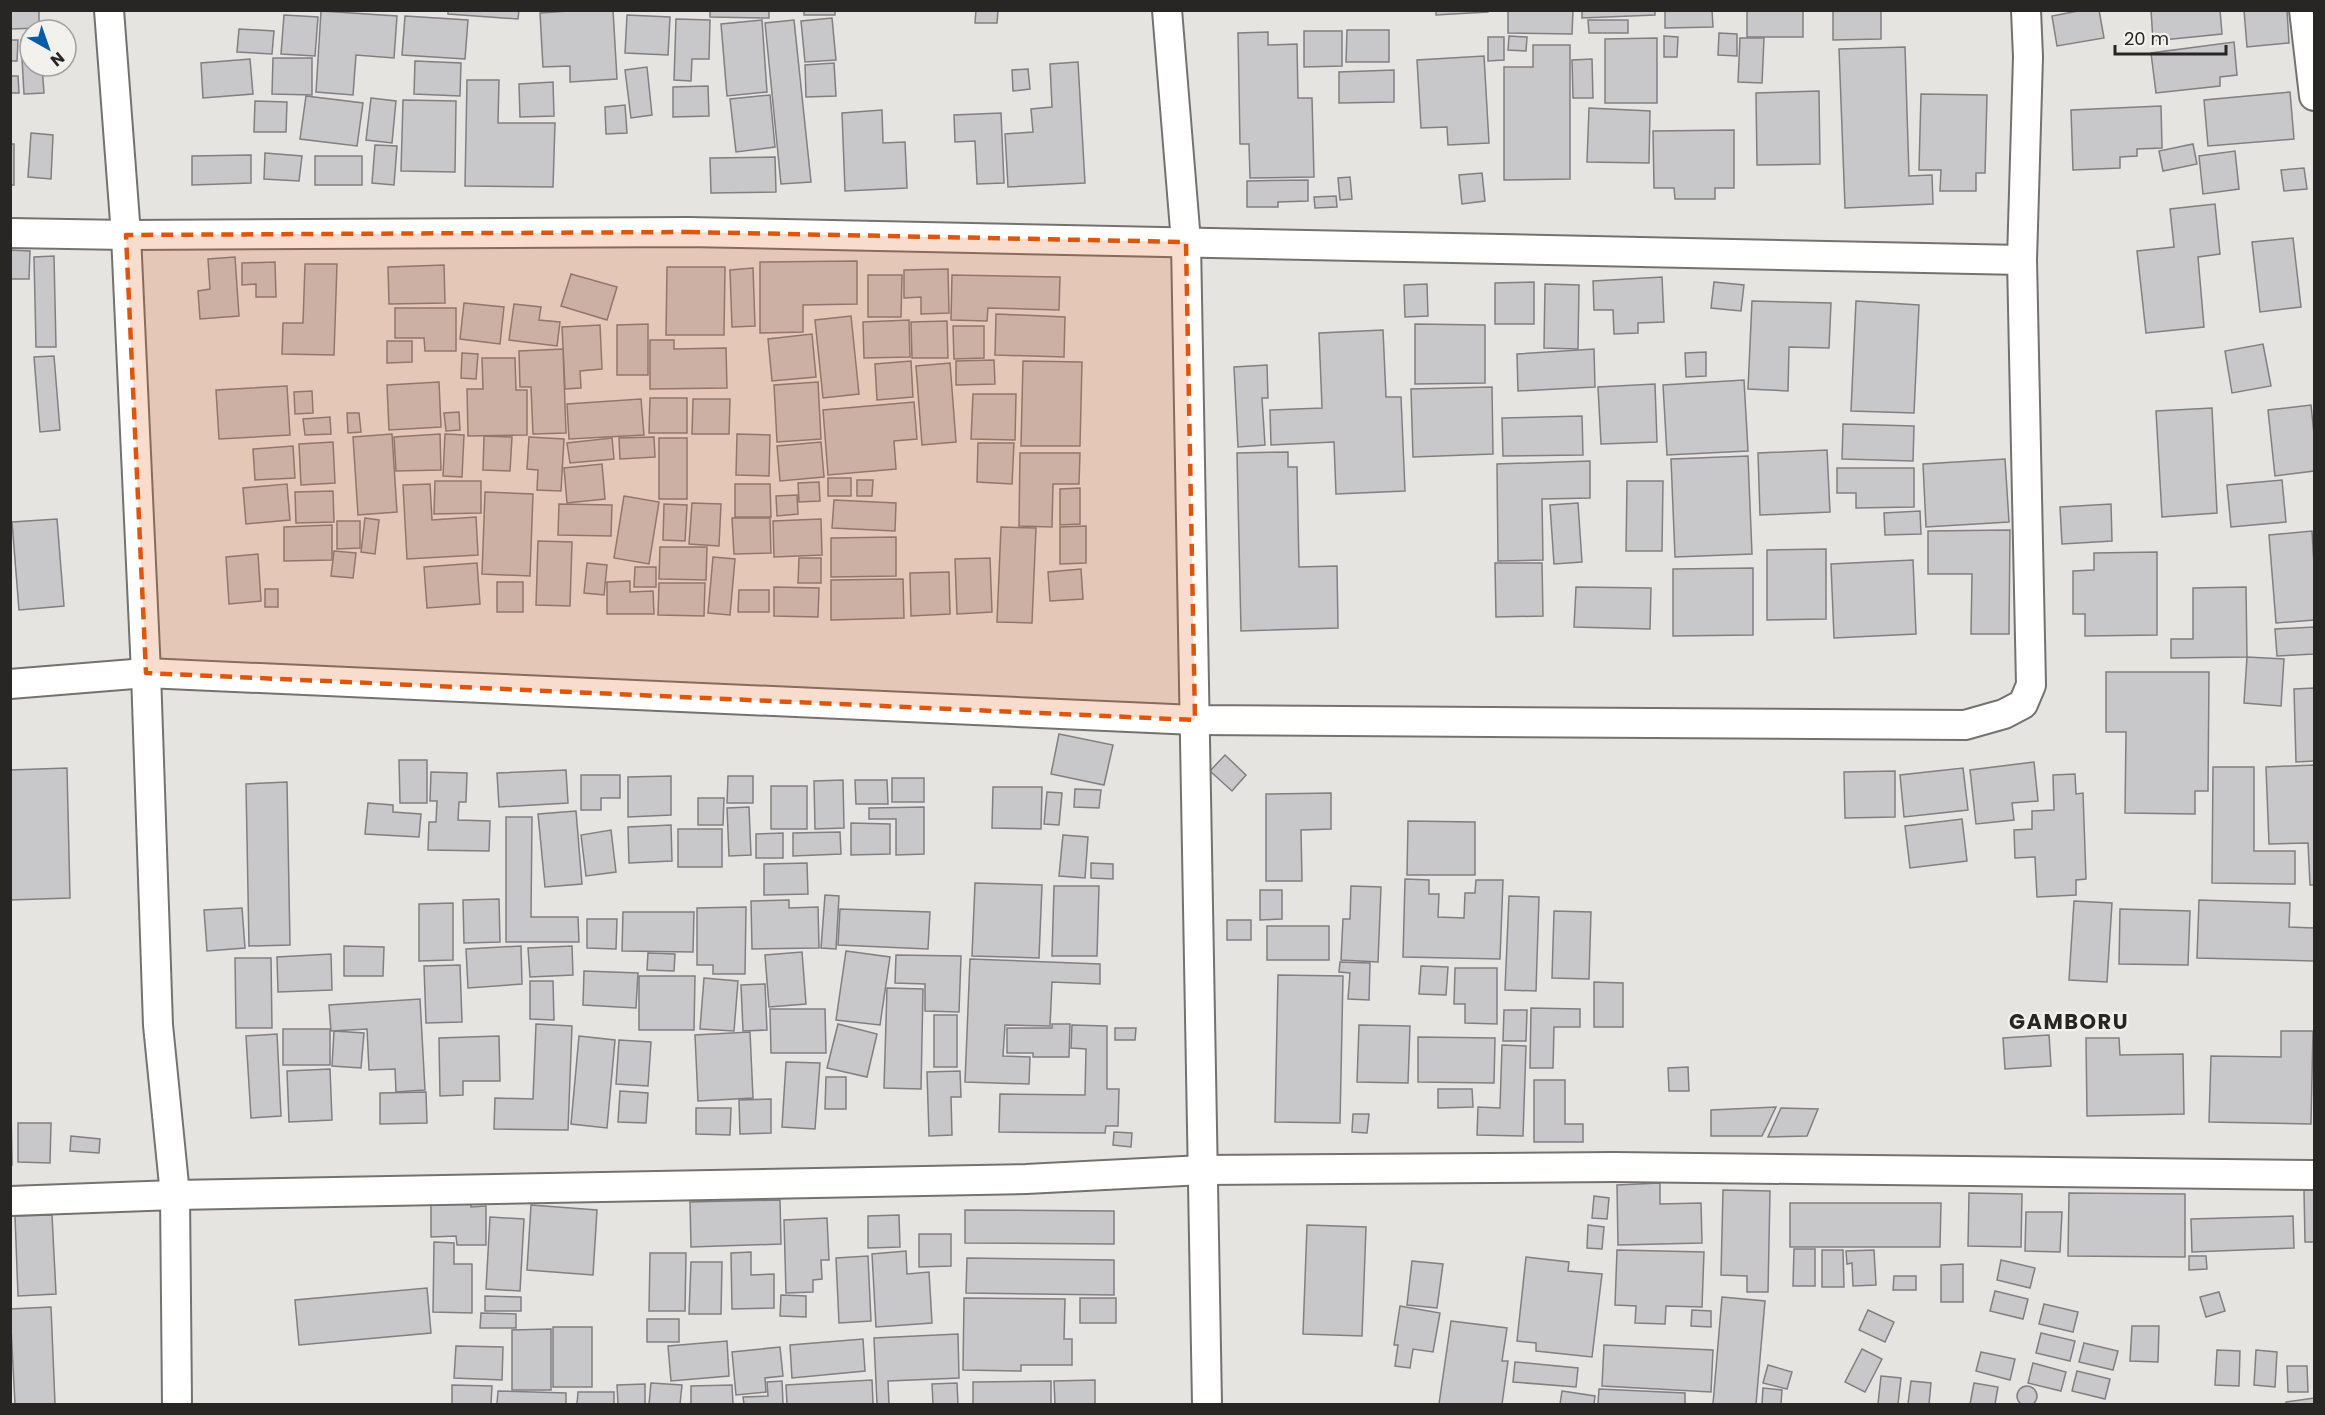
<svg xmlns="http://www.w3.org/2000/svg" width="2325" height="1415" font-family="Poppins,sans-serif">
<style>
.building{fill:#c8c7ca;stroke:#817f82;stroke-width:1.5}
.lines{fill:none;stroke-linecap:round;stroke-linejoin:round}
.street-casing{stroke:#74726f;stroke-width:32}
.street{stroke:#fff;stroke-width:28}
.marked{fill:#de560d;fill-opacity:0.2;stroke:#de560d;stroke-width:4.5;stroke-dasharray:12 8;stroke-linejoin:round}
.labels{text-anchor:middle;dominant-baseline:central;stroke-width:4.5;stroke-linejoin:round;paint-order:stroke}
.district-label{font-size:21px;font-weight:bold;letter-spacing:1.5px;fill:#272625;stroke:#f3f1ee}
</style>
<rect width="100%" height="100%" fill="#e6e4e1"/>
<g class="building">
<path d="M10 10H39V28L10 29Z"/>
<path d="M448 10H519L518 19 448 14Z"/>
<path d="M584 10H613L617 79 570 82V66L543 67 540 13Z"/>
<path d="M710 10H769V18L710 17Z"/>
<rect x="804" y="10" width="31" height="5"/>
<path d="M976 10H998L997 23H975Z"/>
<path d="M1436 10H1488V12L1436 15Z"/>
<path d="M1508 10H1573L1572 34 1508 33Z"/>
<path d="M1582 10H1655V15L1582 18Z"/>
<path d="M1665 10H1712L1713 27 1665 28Z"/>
<rect x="1747" y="10" width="56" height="27"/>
<path d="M1833 10H1881V39L1833 40Z"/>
<path d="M2083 10H2099L2104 38 2057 46 2052 16Z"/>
<path d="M2151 10H2220L2222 34 2153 41Z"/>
<path d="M2244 10H2287L2289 43 2247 47Z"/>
<path d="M321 11 397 16 394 58 356 55 353 95 316 92Z"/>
<path d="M284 15 318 17 315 56 281 54Z"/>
<path d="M627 15 670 17 668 55 625 53Z"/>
<path d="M405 16 468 20 465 59 402 55Z"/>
<path d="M832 18 836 60 805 62 801 21Z"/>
<path d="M676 19 710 20 709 59H692L691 81 674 80Z"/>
<path d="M762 20 767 92 727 96 721 24Z"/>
<path d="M794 20 811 182 781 184 765 23Z"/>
<path d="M1588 20H1628V33H1589Z"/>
<path d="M239 29 274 31 272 54 237 52Z"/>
<path d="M1347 30H1389V62H1346Z"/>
<path d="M1304 31H1342V66L1304 67Z"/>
<path d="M1268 32V45L1297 44 1298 98H1312L1314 177 1250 178 1249 144H1240L1238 33Z"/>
<path d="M1719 33 1737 34V56L1718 55Z"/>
<path d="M1509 36 1527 37 1526 51 1508 50Z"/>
<path d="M1664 36 1678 37 1677 57H1664Z"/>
<path d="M1488 37H1504V60L1488 61Z"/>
<path d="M1657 38V103H1605V39Z"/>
<path d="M1740 38H1764L1762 83 1738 82Z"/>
<path d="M30 39V66H42L44 93 24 94 21 40Z"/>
<path d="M10 40H18L17 61H10Z"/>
<path d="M2234 42 2237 75 2220 77V86L2156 93 2151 53Z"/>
<path d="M1533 45H1570V179L1504 180V67H1533Z"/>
<path d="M1905 47 1909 176 1932 175 1933 204 1845 208 1839 49Z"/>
<path d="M1484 56 1489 143 1448 145 1447 127 1421 128 1417 60Z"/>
<path d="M273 58H312V95L272 94Z"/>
<path d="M250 59 253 94 203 98 201 63Z"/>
<path d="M1592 59 1593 98H1573L1572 60Z"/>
<path d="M415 61 461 63 460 96 414 94Z"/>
<path d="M1078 62 1085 183 1008 187 1005 134 1033 132 1031 109 1052 107 1050 64Z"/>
<path d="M834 63 836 96 806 97 805 65Z"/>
<path d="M647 67 652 115 631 118 625 70Z"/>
<path d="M1028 69 1030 89 1013 91 1012 70Z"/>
<path d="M1394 70V102L1339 103V72Z"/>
<path d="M10 76H18L19 93H10Z"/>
<path d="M467 80H499L498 123H555L553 187 465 186Z"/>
<path d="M553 82 554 116 520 117 519 84Z"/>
<path d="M708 86 709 116 673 117V87Z"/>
<path d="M1819 91 1820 164 1757 165 1756 93Z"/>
<path d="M2290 92 2294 139 2208 146 2204 100Z"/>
<path d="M1921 94 1987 95 1985 173H1976V191H1940L1941 170H1919Z"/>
<path d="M770 95 775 147 736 152 730 99Z"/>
<path d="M306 96 363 103 357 146 300 139Z"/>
<path d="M371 98 396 101 392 143 366 140Z"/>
<path d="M403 100 456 101 455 172 401 171Z"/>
<path d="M255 101 287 102 286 132H254Z"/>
<path d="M625 105 627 133 606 134 605 107Z"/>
<path d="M2161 106 2162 148 2137 149V156L2120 157V168L2073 170 2071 110Z"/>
<path d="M1589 108 1650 111 1649 163 1587 162Z"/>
<path d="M882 110 883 143 905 142 907 188 845 191 842 113Z"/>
<path d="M1001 113 1004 183 977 184 975 141 955 142 954 115Z"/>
<path d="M1734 130V188H1715V199H1675L1674 188H1654L1653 131Z"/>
<path d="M31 133 53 135 51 179 28 177Z"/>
<rect x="10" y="144" width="4" height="41"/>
<path d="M2193 144 2197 164 2163 171 2159 151Z"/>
<path d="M375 145 397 146 394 185 372 183Z"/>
<path d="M2235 151 2239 189 2203 194 2199 156Z"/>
<path d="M265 153 302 156 299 181 264 179Z"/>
<path d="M251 155V183L192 185V156Z"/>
<rect x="315" y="156" width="47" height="29"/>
<path d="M775 157 776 192 711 193 710 158Z"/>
<path d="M2304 168 2307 189 2284 191 2281 170Z"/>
<path d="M1482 173 1485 201 1462 204 1459 175Z"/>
<path d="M1350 177 1352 199 1340 200 1338 178Z"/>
<path d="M1308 180V201L1278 202V207H1247V181Z"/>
<path d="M1336 196 1337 207 1315 208 1314 197Z"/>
<path d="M2215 204 2220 254 2198 257 2204 327 2146 333 2137 251 2174 247 2170 209Z"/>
<path d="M2293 238 2301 307 2260 312 2252 242Z"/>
<path d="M10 250 30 251 29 279H10Z"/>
<path d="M54 256 56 347H36L34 257Z"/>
<path d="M235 257 239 316 200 319 198 291 210 289 208 259Z"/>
<path d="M857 261V304L803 305V332L760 333V262Z"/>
<path d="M275 262 276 297H256V284L242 285V263Z"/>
<path d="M305 264H337L334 355 282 354 283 323H303Z"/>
<path d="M444 265 445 303 389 304 388 267Z"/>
<path d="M667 267H725L724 335H666Z"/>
<path d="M753 268 755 326 732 327 730 270Z"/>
<path d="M948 269 949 313 921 314V297L904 298V270Z"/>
<path d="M571 274 617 287 607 320 561 306Z"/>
<path d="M868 275H902L901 317H868Z"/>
<path d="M952 275 1060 277 1059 310 988 308 987 321 951 320Z"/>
<path d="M1662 277 1664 322 1638 323V333L1614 334 1613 310H1594L1593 281Z"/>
<path d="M1534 282V324H1495V283Z"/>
<path d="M1714 282 1744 285 1741 311 1711 308Z"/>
<path d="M1427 284 1428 316 1405 317 1404 285Z"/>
<path d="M1545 284 1579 285 1578 349 1544 348Z"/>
<path d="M1752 301 1831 303 1829 348 1789 347 1788 391 1748 389Z"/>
<path d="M1856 301 1919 305 1914 413 1851 411Z"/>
<path d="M464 303 504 307 500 344 460 339Z"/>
<path d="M514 304 541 307 539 320 560 322 557 346 509 340Z"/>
<path d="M395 308H456V351H425L424 338H395Z"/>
<path d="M996 314 1065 317 1064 357 995 355Z"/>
<path d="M851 316 859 394 823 398 815 320Z"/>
<path d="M909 320 910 357 864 358 863 322Z"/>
<path d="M947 321 948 358H912L911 322Z"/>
<path d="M648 324V375H617V325Z"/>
<path d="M1415 324 1485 325V383L1415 384Z"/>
<path d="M600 325 602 369 580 371 581 388 565 389 562 327Z"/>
<path d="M953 326H984V358L954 359Z"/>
<path d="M1383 330 1386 397H1401L1405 491 1336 494 1334 442 1271 445 1270 410 1322 408 1319 333Z"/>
<path d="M812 334 816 377 772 381 768 339Z"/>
<path d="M650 340H674V349L726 348 727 388 650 389Z"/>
<path d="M387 341H412V362L387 363Z"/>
<path d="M2263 344 2271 386 2232 393 2225 351Z"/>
<path d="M563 349 566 433 533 434 531 387H520L519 351Z"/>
<path d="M1594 349 1595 387 1518 391 1517 354Z"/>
<path d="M1706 352V376L1686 377 1685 353Z"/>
<path d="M462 353 478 354 476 379 461 378Z"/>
<path d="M54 356 60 430 40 432 34 357Z"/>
<path d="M482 358H515L516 390H527V435L468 436 467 389H483Z"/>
<path d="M994 360 995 384 956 385V361Z"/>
<path d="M911 361 913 397 877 400 875 364Z"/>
<path d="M1023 361 1082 362 1080 446H1021Z"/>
<path d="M950 363 956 442 922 445 916 366Z"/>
<path d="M1267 365 1268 398H1262L1265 445 1238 447 1234 367Z"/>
<path d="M1744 380 1748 451 1667 455 1663 385Z"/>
<path d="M439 382 441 427 389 430 387 385Z"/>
<path d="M818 382 821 439 777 442 774 385Z"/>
<path d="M1655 384 1657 442 1601 444 1598 387Z"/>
<path d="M287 386 290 435 219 439 216 390Z"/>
<path d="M1492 387 1493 454 1413 457 1411 389Z"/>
<path d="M312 391 313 413 295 414 294 392Z"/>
<path d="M973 394H1016L1015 440 971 439Z"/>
<path d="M650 398H687V433H649Z"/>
<path d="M641 399 644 435 569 439 567 404Z"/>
<path d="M693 399H730L729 434H692Z"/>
<path d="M914 402 917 439 894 441 896 469 828 475 823 410Z"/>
<path d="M2311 405 2314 434V471L2275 476 2268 410Z"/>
<path d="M2212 408 2217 513 2162 517 2156 411Z"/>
<path d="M459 412 460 430 446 431 444 413Z"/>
<path d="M347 413H359L361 432 348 433Z"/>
<path d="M1582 416 1583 455 1503 456 1502 418Z"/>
<path d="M330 417 331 434 305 435 303 419Z"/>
<path d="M1843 424 1914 426 1913 461 1842 459Z"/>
<path d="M392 434 397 512 358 515 353 437Z"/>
<path d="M440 434 441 470 396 471 394 437Z"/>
<path d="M445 434 464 435 462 477 443 476Z"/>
<path d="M737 434 770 435 769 476 736 475Z"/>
<path d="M484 436 512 437 510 471 483 470Z"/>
<path d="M529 437 564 439 561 491 537 490 538 470 527 469Z"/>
<path d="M654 437 655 457 620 459 619 438Z"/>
<path d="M612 438 614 459 570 463 567 443Z"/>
<rect x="659" y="438" width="28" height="61"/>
<path d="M333 442 335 483 301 485 299 444Z"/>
<path d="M821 442 824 477 780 481 777 446Z"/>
<path d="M978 443H1014L1012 484 977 482Z"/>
<path d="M293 446 295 478 255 480 253 449Z"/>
<path d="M1827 450 1830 512 1760 515 1758 453Z"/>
<path d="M1288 452V467H1297L1299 567 1337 566 1338 628 1241 631 1237 453Z"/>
<path d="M1020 453H1080L1079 484H1053L1052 527 1019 526Z"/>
<path d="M1748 456 1752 554 1675 557 1671 459Z"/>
<path d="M2005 459 2009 522 1926 527 1923 464Z"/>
<path d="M1590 461V498L1542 499 1543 560 1498 561 1497 464Z"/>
<path d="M602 464 605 499 567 503 564 468Z"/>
<path d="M1837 468H1914V507L1856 508V493H1837Z"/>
<rect x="828" y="478" width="23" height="18"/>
<path d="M857 480H873L872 496H857Z"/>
<path d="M2282 480 2286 522 2231 527 2227 485Z"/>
<path d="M435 481H481V513L434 514Z"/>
<path d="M1627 481H1663L1662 551H1626Z"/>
<path d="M819 482 820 501 799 502 798 483Z"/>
<path d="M287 484 290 520 246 524 243 488Z"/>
<path d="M430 484 432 520 476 517 478 555 407 559 403 485Z"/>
<path d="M735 484H770L771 517H735Z"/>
<path d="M1080 488V524L1060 525V489Z"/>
<path d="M333 491 334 522 296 523 295 492Z"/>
<path d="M485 492 533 494 530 576 482 574Z"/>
<path d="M797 495 798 514 777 516 776 496Z"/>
<path d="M624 496 659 502 649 564 614 558Z"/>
<path d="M834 500 896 503 895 531 832 528Z"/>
<path d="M692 503 721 504 719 546 689 544Z"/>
<path d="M1578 503 1582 562 1554 564 1550 505Z"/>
<path d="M559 504 612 505 611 536 558 535Z"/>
<path d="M664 504 687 505 685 541 663 540Z"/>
<path d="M2111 504 2112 541 2062 544 2060 507Z"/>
<path d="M1920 511 1921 534 1885 535 1884 513Z"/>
<path d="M365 518 379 520 375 554 361 552Z"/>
<path d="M732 518H770L771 553 734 554Z"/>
<path d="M57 519 64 606 19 610 12 522Z"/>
<path d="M821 519 822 555 774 557 773 521Z"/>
<path d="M337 521H360V548L337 549Z"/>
<path d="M332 525V560L284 561V527Z"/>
<path d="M1086 526V563L1060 564V527Z"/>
<path d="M1001 527 1036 528 1032 623 997 622Z"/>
<path d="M2010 530 2009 634H1971L1972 574H1928V531Z"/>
<path d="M2312 531 2314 564V620L2276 623 2269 535Z"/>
<path d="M896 537V576L831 577V538Z"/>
<path d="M538 541 572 542 570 606 536 605Z"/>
<path d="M660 547H707L706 580 659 579Z"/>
<path d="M1826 549V619L1767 620V550Z"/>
<path d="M334 551 356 553 353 578 331 576Z"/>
<path d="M2157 552V635L2085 636V614H2073V571L2094 570V553Z"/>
<path d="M258 554 261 601 229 604 226 557Z"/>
<path d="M713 557 735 559 730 615 708 613Z"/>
<path d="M799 558H821V583H798Z"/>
<path d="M990 558 992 612 957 614 955 559Z"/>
<path d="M1913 560 1916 634 1834 638 1831 564Z"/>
<path d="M477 563 480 604 427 608 424 567Z"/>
<path d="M587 563 607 565 604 595 584 593Z"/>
<path d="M1495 563H1542L1543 616 1496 617Z"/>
<path d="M635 567H656V587H634Z"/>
<path d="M1753 568V635L1673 636V569Z"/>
<path d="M1081 569 1083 599 1050 601 1048 572Z"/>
<path d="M949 572 950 614 911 616 910 573Z"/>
<path d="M903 579 904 618 831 620V580Z"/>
<path d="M630 581V592L653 591 654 614H607V582Z"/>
<rect x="497" y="582" width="26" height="30"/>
<path d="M659 583H705L704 616 658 615Z"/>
<path d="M774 587 819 588 818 617 774 616Z"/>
<path d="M1576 587 1651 588 1650 629 1574 627Z"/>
<path d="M2246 587 2247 657 2171 658V639H2193V588Z"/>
<rect x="265" y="589" width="13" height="18"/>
<path d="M739 590H769V612H738Z"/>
<path d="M2314 627V654L2277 656 2275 629Z"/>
<path d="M2247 657 2284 659 2281 706 2244 703Z"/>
<path d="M2106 672H2209L2208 791H2195V814L2125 813 2126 732H2106Z"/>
<path d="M2314 688V761L2296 762 2294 689Z"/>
<path d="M1059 734 1113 745 1104 785 1051 774Z"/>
<path d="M1225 755 1246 775 1232 791 1210 771Z"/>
<path d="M399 760H427V803H400Z"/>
<path d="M2034 762 2038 801 2012 803 2014 820 1976 824 1970 770Z"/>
<path d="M2314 765V885H2310L2308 843 2269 844 2266 767Z"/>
<path d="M2213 767H2254V851H2295V884L2212 883Z"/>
<path d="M67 768 70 898 10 900V770Z"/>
<path d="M1963 768 1968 810 1904 817 1900 775Z"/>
<path d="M566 770 568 803 499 807 497 773Z"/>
<path d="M1895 771V817L1845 818 1844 772Z"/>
<path d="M431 772 467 773 466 802H459L458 820 490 821 489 851 428 850 429 822H436L437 801H430Z"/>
<path d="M2075 774 2076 794 2083 793 2086 879 2076 880V895L2037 897 2035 857 2015 858 2014 830 2032 829V811L2054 810 2053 775Z"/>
<path d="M581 775H620V798H601V810H581Z"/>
<path d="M671 776V815L628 817V777Z"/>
<path d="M728 776H753V803H727Z"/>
<rect x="892" y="778" width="32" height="24"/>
<path d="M843 780 844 828 815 829 814 781Z"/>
<path d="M855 780H887L888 804H856Z"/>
<path d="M287 782 290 945 249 946 246 784Z"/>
<rect x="771" y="786" width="36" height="43"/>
<path d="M993 787H1042L1041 829 992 828Z"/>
<path d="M1075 789 1101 790 1099 808 1074 807Z"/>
<path d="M1047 792 1062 793 1059 825 1044 824Z"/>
<path d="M1331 793V829L1301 830 1302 881H1266V794Z"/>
<path d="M698 798H724L723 825H698Z"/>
<path d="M368 803 393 805V812L421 814 419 837 365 834Z"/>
<path d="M749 807 751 855 729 856 727 808Z"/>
<path d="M924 807V854L896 855V819H869V808Z"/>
<path d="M576 811 582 884 545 887 538 814Z"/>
<path d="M506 817H532L531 917H578L579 942H506Z"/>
<path d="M1962 819 1967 861 1910 868 1905 826Z"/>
<path d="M1408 821 1475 822V875H1407Z"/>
<path d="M851 823 890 824V854L851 855Z"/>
<path d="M671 825 672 861 629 863 628 827Z"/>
<rect x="678" y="829" width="44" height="38"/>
<path d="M611 830 616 872 586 876 581 835Z"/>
<path d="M840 832 841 854 793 856V833Z"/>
<path d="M783 833V858H756V834Z"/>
<path d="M1063 835 1088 837 1085 878 1059 876Z"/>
<path d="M807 863 808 894 764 895V864Z"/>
<path d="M1091 863 1113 864V879L1091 878Z"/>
<path d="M1405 879 1429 880V894H1439L1438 917 1464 918 1465 893H1475L1476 880H1503L1500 959 1403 957Z"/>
<path d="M975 883 1042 885 1039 958 972 956Z"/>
<path d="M1054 886H1099L1097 956H1052Z"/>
<path d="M1351 886 1381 887 1378 962 1341 960 1343 919H1350Z"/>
<path d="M1260 890H1282V919L1260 920Z"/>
<path d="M825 895 839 896 836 949 821 948Z"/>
<path d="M1509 896 1539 897 1536 991 1505 990Z"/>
<path d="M499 899 500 942 464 943 463 900Z"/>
<path d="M789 900V908L818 907 819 948 752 949 751 901Z"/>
<path d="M2199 900 2290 903 2289 927 2314 928V961L2197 958Z"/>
<path d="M2074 901 2112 903 2107 982 2069 980Z"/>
<path d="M453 903V960L419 961V904Z"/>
<path d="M746 907 745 974H713V965H697V908Z"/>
<path d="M242 908 245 948 207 951 204 910Z"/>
<path d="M840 909 930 912 928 949 838 945Z"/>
<path d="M2120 909 2190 911 2188 965 2119 964Z"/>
<path d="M1554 911 1591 912 1589 979 1552 978Z"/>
<path d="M623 912H694L693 952 622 951Z"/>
<path d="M587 919H617L616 949 587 948Z"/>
<rect x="1227" y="920" width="24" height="20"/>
<rect x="1267" y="926" width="62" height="34"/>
<path d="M344 946 384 947 383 976H344Z"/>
<path d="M521 946 522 984 468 988 466 949Z"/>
<path d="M572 946 573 975 530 977 528 948Z"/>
<path d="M846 951 890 957 880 1025 836 1020Z"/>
<path d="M802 952 806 1004 769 1007 765 955Z"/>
<path d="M648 953 675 954 674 971 647 970Z"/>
<path d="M331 954 332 990 278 992 277 957Z"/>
<path d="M896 955 961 956 959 1012 925 1011V984L895 983Z"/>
<path d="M235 958H271L272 1028H236Z"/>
<path d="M970 959 1100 964V984L1052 982 1050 1026 1005 1025 1003 1056 1030 1057 1029 1084 965 1082Z"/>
<path d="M1340 962 1370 963 1369 1000 1348 999 1350 973 1339 972Z"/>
<path d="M460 965 462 1022 426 1023 424 966Z"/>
<path d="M1421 966 1448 967 1446 995 1419 994Z"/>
<path d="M1455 968H1497V1024L1465 1023V1004H1454Z"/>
<path d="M584 971 638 973 636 1008 583 1005Z"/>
<path d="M1278 975 1343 976 1340 1123 1275 1122Z"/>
<path d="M639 976H695L694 1030H639Z"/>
<path d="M704 978 738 981 734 1031 700 1029Z"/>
<path d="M530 981H553L554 1020 530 1019Z"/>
<path d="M1594 982 1623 983V1027H1594Z"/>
<path d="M765 984 767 1030 743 1031 741 985Z"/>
<path d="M887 988 923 989 921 1089 884 1088Z"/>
<path d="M420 999 425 1090 396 1092 395 1069 369 1070 367 1029 331 1031 329 1005Z"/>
<path d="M1531 1008 1580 1009V1027H1554L1553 1068H1530Z"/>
<path d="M770 1009H825L826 1053H771Z"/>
<path d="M1504 1010H1527L1526 1041H1503Z"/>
<rect x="934" y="1015" width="23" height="52"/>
<path d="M536 1024 572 1026 568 1130 494 1129 495 1098 533 1099Z"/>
<path d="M838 1024 877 1034 867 1077 827 1068Z"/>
<path d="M1052 1024H1070L1069 1057H1033V1053H1007V1028H1052Z"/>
<path d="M1072 1025 1107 1026V1089H1119L1118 1126H1106L1105 1133 999 1132 1000 1094 1085 1095 1086 1049 1071 1048Z"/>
<path d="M1359 1025 1410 1026 1408 1083 1357 1082Z"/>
<path d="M1115 1028H1136L1135 1040H1115Z"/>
<rect x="283" y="1029" width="47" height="36"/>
<path d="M334 1031 364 1033 361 1068 332 1066Z"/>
<path d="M2281 1031H2313L2311 1124 2209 1122 2211 1056 2281 1057Z"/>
<path d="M750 1032 753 1098 698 1101 695 1035Z"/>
<path d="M277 1034 281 1116 251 1118 246 1036Z"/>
<path d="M2049 1035 2051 1066 2005 1069 2003 1038Z"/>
<path d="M499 1036 500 1081H463V1095L440 1096 439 1038Z"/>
<path d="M579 1036 615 1040 607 1128 571 1124Z"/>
<path d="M1418 1037 1495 1038 1494 1083 1418 1082Z"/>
<path d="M2086 1038H2119L2120 1055 2183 1054 2184 1114 2087 1116Z"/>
<path d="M619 1040 651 1042 648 1086 616 1084Z"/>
<path d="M1502 1045 1526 1046 1523 1136 1477 1135 1478 1107 1500 1108Z"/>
<path d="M10 1049 12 1165H10Z"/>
<path d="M786 1062 820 1063 815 1129 782 1127Z"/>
<path d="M1688 1067 1689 1091H1669L1668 1068Z"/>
<path d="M330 1069 332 1120 289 1122 287 1071Z"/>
<path d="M960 1071 961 1097H951L952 1135 929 1136 927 1072Z"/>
<path d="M826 1077H846V1109H825Z"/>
<path d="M1534 1080H1565V1124H1583V1142H1534Z"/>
<path d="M1438 1089H1472L1473 1107 1438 1108Z"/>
<path d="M620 1091 648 1093 646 1123 618 1122Z"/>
<path d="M426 1092 427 1123 380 1124V1093Z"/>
<path d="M771 1099V1133L740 1134 739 1100Z"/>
<path d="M1776 1107 1762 1136H1711V1110Z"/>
<path d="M696 1108H731L730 1135 696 1134Z"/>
<path d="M1781 1108 1818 1109 1807 1136 1768 1137Z"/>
<path d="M1353 1114H1369L1367 1133 1352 1132Z"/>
<path d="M18 1123H51L50 1163 18 1162Z"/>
<path d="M1114 1132 1132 1133 1131 1147 1113 1145Z"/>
<path d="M71 1136 100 1139 99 1153 70 1151Z"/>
<path d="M1660 1183V1204L1701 1203 1702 1243 1618 1245 1617 1185Z"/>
<path d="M1723 1190 1770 1191 1768 1292H1747V1276L1721 1275Z"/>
<path d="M2304 1190H2314V1242H2305Z"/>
<path d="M1969 1193 2022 1194 2021 1247 1968 1246Z"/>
<path d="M2069 1193 2185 1194V1257L2068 1256Z"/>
<path d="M1594 1196 1609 1198 1607 1219 1592 1218Z"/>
<path d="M471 1197V1207L486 1206V1245H457L456 1236 431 1237V1198Z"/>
<path d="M780 1200 781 1244 691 1247 690 1202Z"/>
<path d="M1790 1203H1941L1940 1247H1790Z"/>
<path d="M531 1205 597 1210 593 1275 527 1270Z"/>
<path d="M965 1210 1114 1211V1244L965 1243Z"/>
<path d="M2026 1212H2062L2060 1252 2025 1251Z"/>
<path d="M52 1215 56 1294 18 1296 15 1216Z"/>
<path d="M899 1215 900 1247 868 1248V1216Z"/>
<path d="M2293 1216 2294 1248 2192 1252 2191 1219Z"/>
<path d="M490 1217 524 1219 520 1291 486 1289Z"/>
<path d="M827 1218 829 1260H821L822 1279 813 1280V1292L786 1293 784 1220Z"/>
<path d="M1307 1225 1366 1227 1362 1336 1303 1334Z"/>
<path d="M1588 1225 1604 1227 1602 1249 1587 1248Z"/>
<path d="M919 1234H951V1266L919 1267Z"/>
<path d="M434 1242 454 1243V1264H472V1313L433 1312Z"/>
<path d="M1794 1249H1815V1286H1793Z"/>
<path d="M1617 1250 1704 1252 1702 1307 1666 1306 1665 1324 1635 1323 1636 1306 1615 1305Z"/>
<path d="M1822 1250H1843L1844 1287H1822Z"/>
<path d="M1874 1250 1876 1285 1853 1286 1852 1263 1847 1264 1846 1251Z"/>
<path d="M906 1251 907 1274 929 1272 932 1323 876 1327 872 1254Z"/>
<path d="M751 1252V1275L774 1274V1308L732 1309 731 1253Z"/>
<path d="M650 1253H686L685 1311H649Z"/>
<path d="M868 1256 871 1321 839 1323 836 1258Z"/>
<path d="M2189 1256H2206L2207 1269 2189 1270Z"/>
<path d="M1526 1257 1569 1262 1568 1271 1602 1274 1592 1357 1536 1351V1343L1517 1341Z"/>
<path d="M967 1258 1114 1260V1295L966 1293Z"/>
<path d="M2001 1260 2035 1268 2030 1288 1997 1280Z"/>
<path d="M1412 1261 1443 1264 1437 1308 1407 1305Z"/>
<path d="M691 1262H722L721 1314H689Z"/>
<path d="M1963 1264V1302H1941V1265Z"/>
<path d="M1894 1276H1916V1290H1893Z"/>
<path d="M427 1288 431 1333 299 1345 295 1300Z"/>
<path d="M1995 1291 2028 1299 2023 1319 1990 1311Z"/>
<path d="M2219 1292 2225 1311 2206 1317 2200 1297Z"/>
<path d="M781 1295 806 1296V1317L780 1316Z"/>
<path d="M485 1296 521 1297V1311H485Z"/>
<path d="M1722 1297 1765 1301 1756 1404H1713Z"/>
<path d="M964 1298 1065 1299 1064 1339H1072V1365H1021V1371L963 1370Z"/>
<rect x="1080" y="1298" width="36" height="25"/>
<path d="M2044 1304 2078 1312 2073 1332 2039 1324Z"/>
<path d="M1400 1306 1440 1313 1433 1352 1413 1349 1410 1368 1395 1366 1398 1345H1394Z"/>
<path d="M51 1307 55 1404H15L10 1309Z"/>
<path d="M1692 1310 1711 1311V1327L1691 1326Z"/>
<path d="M1868 1310 1894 1322 1885 1342 1859 1330Z"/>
<path d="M481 1313 516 1314V1328H480Z"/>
<rect x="647" y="1319" width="32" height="23"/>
<path d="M1451 1321 1507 1328 1502 1361H1508L1502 1404H1439Z"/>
<path d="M2132 1326H2159L2158 1362 2130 1361Z"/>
<rect x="553" y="1327" width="39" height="60"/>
<path d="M551 1329V1390H512V1330Z"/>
<path d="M2041 1333 2075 1341 2070 1361 2036 1353Z"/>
<path d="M958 1334 959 1378 888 1381 889 1404H877L874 1338Z"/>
<path d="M863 1339 865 1371 792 1378 790 1345Z"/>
<path d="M727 1341 729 1376 671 1381 668 1346Z"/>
<path d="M2084 1343 2118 1351 2113 1370 2079 1362Z"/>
<path d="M1604 1345 1713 1350 1711 1392 1602 1386Z"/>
<path d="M456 1346 503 1347 502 1380 454 1378Z"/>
<path d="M780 1347 783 1376 765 1378 766 1392 736 1395 732 1352Z"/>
<path d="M1862 1349 1882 1359 1865 1392 1845 1382Z"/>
<path d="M2217 1350 2240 1351 2239 1386 2215 1385Z"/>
<path d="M2256 1350 2277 1352 2275 1387 2254 1385Z"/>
<path d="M1981 1352 2015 1359 2010 1380 1976 1371Z"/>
<path d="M1515 1362 1578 1368 1576 1387 1513 1382Z"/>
<path d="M2033 1363 2066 1372 2061 1391 2028 1383Z"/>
<path d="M1768 1365 1792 1372 1787 1389 1763 1383Z"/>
<path d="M2287 1366H2307L2308 1392H2288Z"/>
<path d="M2077 1371 2110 1379 2105 1399 2072 1391Z"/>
<path d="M1881 1376 1901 1378 1898 1404H1878Z"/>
<path d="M872 1380 873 1404H787L786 1385Z"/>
<path d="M1095 1380V1404H1055L1054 1381Z"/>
<path d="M782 1381 783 1404H744L743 1397 768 1396 767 1382Z"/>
<path d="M1051 1381V1404H973V1382Z"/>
<path d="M1911 1381 1931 1383 1929 1404H1908Z"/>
<path d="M651 1383 682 1385 680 1404H649Z"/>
<path d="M957 1383 958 1404H933L932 1384Z"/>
<path d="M1974 1383 1998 1387 1995 1404H1970Z"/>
<path d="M645 1384V1404H618L617 1385Z"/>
<path d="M452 1385 492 1386 491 1404H452Z"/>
<path d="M732 1385 733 1404H691V1386Z"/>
<circle cx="2027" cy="1396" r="10"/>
<path d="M1763 1388 1782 1390 1781 1404H1762Z"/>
<path d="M1599 1389 1685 1393V1404H1598Z"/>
<path d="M498 1391 566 1393V1404H497Z"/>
<path d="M1562 1391 1595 1396 1594 1404H1560Z"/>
<path d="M578 1392H614V1404H577Z"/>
<path d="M2314 1398V1404H2286V1402Z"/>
</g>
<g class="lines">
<g class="street-casing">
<g id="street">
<path d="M109 10 126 235 146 673 158 1025 175 1195 177 1404"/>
<path d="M1167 10 1186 242 1207 1404"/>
<path d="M2304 10 2314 96"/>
<path d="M10 233 126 235 688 232 2022 260"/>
<path d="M10 684 146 673 1195 720 1965 725 2004 714 2023 704 2031 685 2022 260 2028 57 2026 10"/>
<path d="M10 1201 175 1195 1026 1179 1203 1170 1614 1167 2314 1175"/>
</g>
</g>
<use href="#street" class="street"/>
</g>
<path class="marked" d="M688 232 1186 242 1195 720 146 673 126 235Z"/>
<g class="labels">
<g class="district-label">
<text x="2069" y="1021">GAMBORU</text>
</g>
</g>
<rect width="2325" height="1415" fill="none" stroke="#272625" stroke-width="24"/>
<g transform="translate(48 48) rotate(140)"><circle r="28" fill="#f3f1ee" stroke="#a1a09e" stroke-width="1.5"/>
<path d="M0-4.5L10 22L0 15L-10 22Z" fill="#045ba8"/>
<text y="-9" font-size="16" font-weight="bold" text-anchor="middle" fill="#272625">N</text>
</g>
<path d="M2115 45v9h111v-9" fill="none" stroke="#272625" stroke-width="3"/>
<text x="2124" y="45" font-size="18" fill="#272625" stroke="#f3f1ee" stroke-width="4.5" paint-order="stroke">20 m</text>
</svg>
